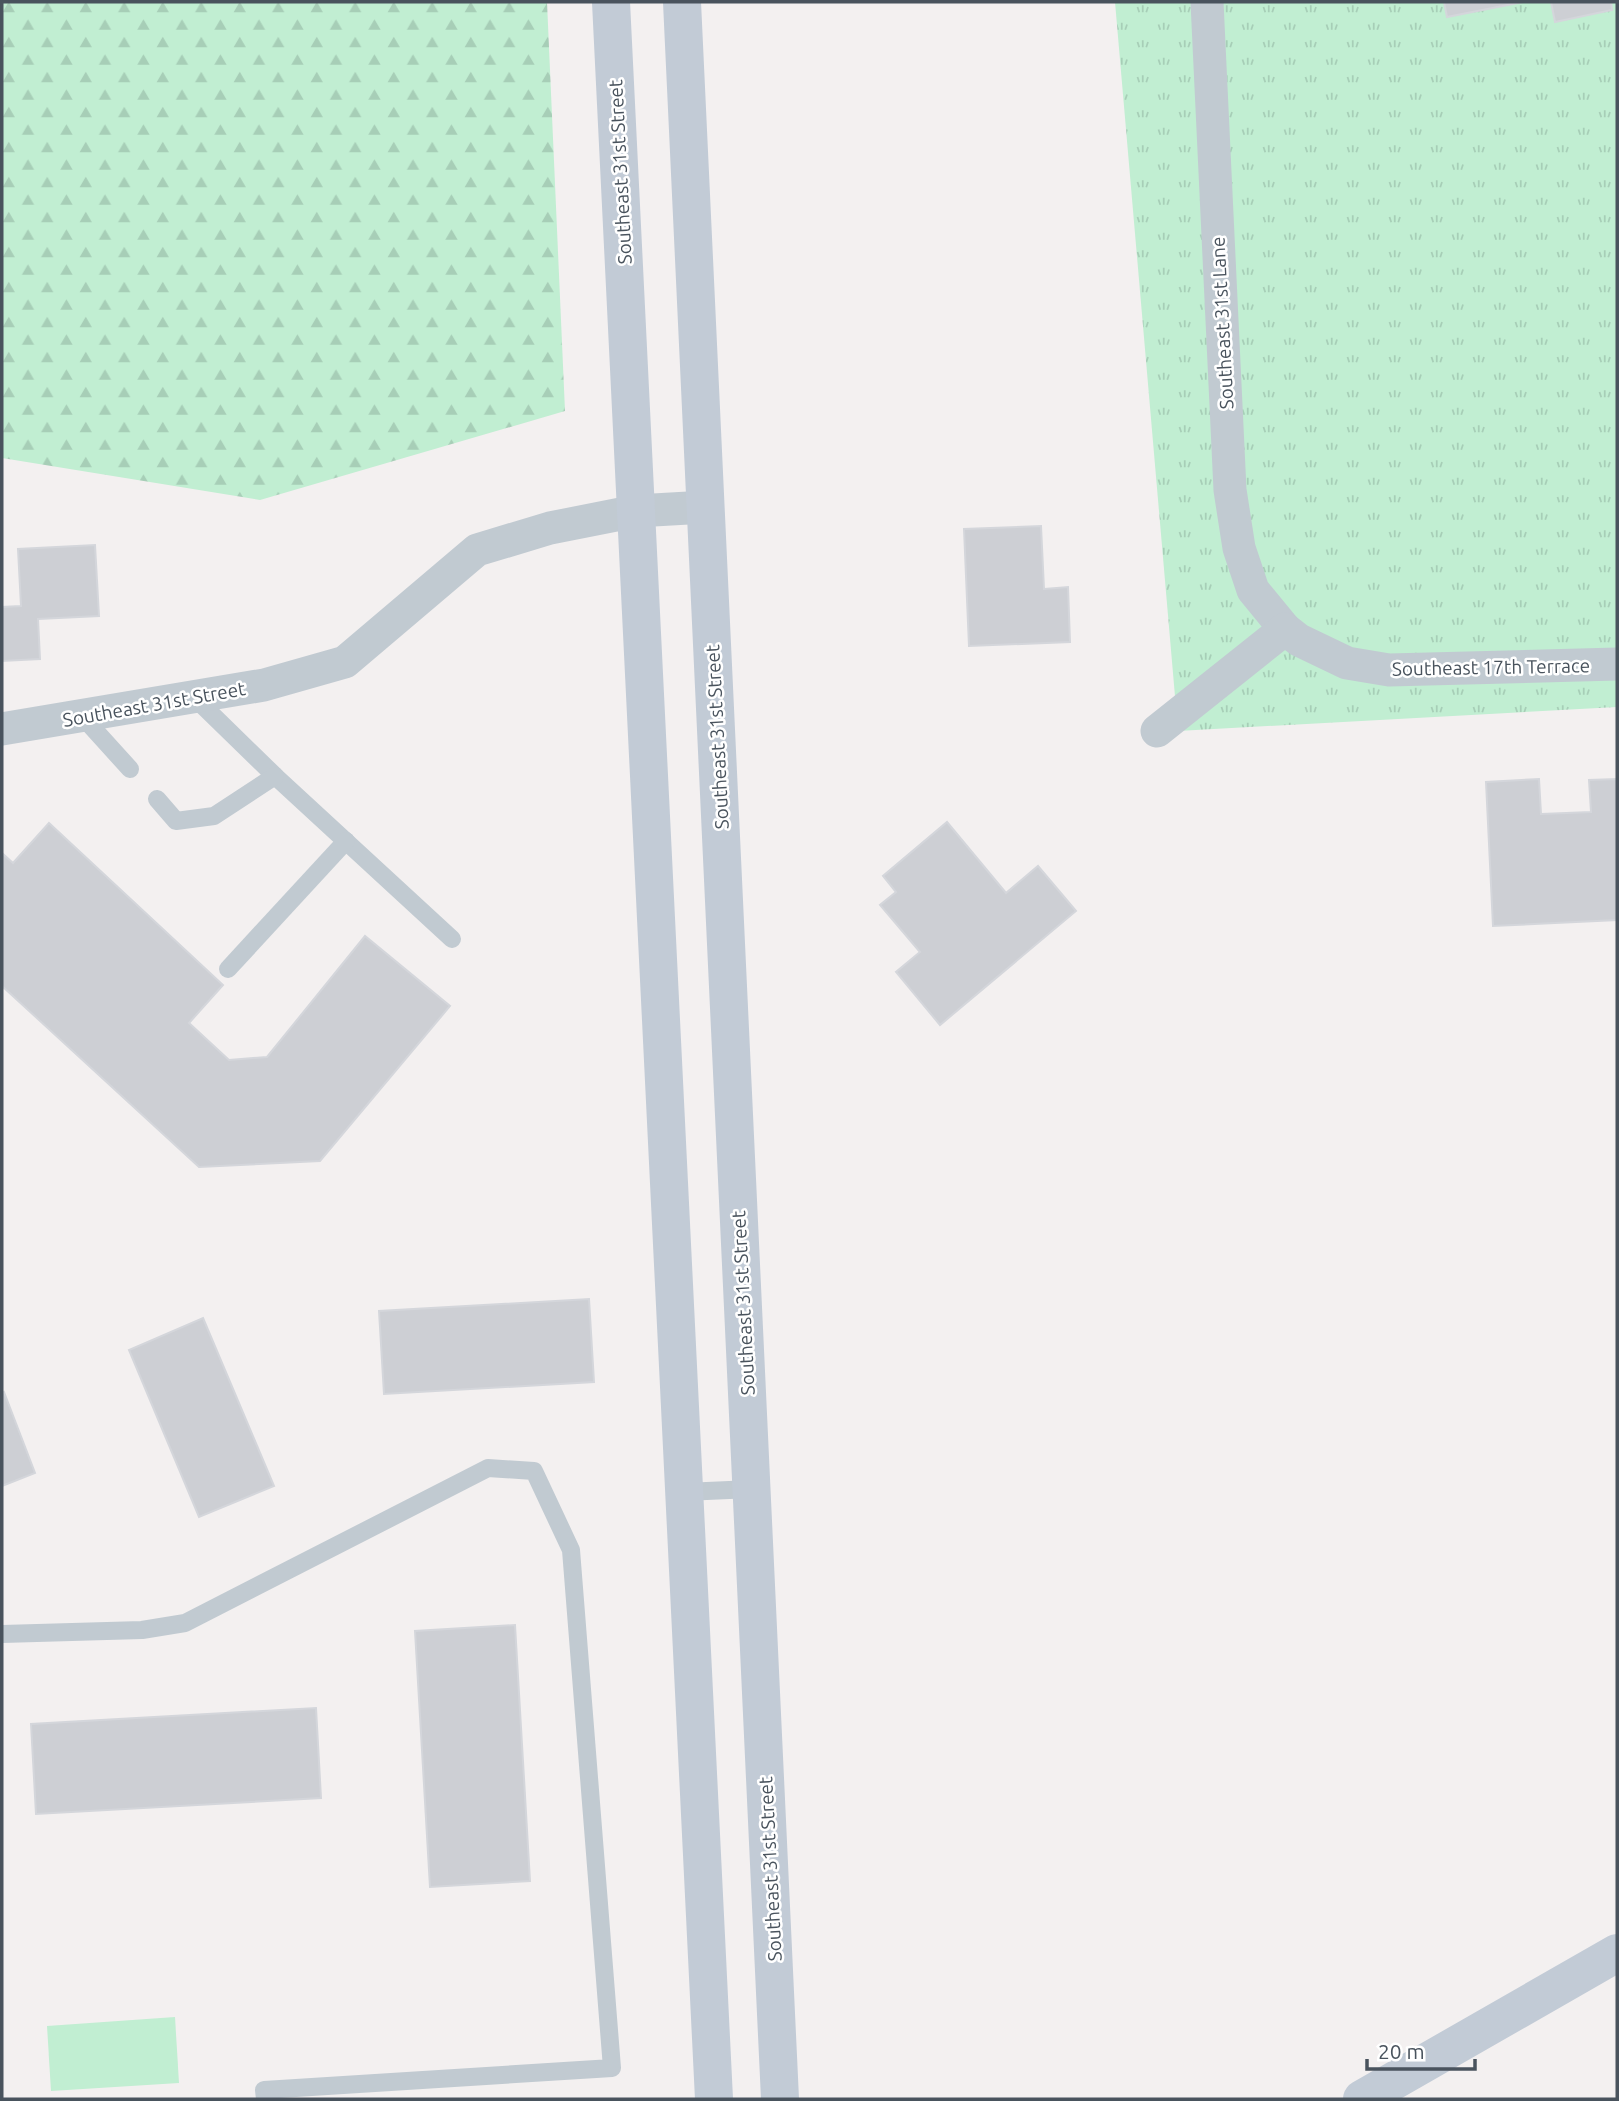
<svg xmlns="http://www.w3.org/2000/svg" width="1619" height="2101" font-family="Ubuntu,sans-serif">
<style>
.grass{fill:url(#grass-tufts)}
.forest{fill:url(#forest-firs)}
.pitch{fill:#c1eed2}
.building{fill:#cdcfd4;stroke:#d4d6db;stroke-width:2}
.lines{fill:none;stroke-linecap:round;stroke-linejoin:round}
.lane{stroke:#c1cad1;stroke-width:18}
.street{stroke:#c1cad1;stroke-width:33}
.secondary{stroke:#c2cbd6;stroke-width:38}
.labels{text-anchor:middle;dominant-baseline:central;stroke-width:5;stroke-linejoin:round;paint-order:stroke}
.street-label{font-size:19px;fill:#49535d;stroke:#fff}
</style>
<defs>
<pattern id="grass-tufts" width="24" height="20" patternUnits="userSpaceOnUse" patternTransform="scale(1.75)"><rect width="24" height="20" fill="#c1eed2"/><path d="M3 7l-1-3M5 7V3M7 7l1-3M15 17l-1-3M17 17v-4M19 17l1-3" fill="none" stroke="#a7ceb7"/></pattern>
<pattern id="forest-firs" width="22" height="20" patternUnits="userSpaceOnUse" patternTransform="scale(1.75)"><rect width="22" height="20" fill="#c1eed2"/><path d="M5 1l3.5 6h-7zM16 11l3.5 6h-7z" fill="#a7ceb7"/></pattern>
</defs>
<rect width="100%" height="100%" fill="#f3f0f0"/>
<path class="grass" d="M1115 2H1617V707L1178 731Z"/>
<path class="forest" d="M2 2H547L565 411 260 500 2 458Z"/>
<path class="pitch" d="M175 2017 179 2083 51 2091 47 2026Z"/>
<g class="building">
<path d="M1444 2H1523L1447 17Z"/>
<path d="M1551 2H1611L1612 10 1555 22Z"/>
<path d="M1041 526 1044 589 1068 587 1070 642 969 646 964 529Z"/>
<path d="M95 545 99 616 38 619 40 659 2 661V607L21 606 18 549Z"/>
<path d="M1539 779 1541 814 1591 812 1589 780 1617 779V920L1493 926 1486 782Z"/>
<path d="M947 822 1006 893 1038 866 1076 911 940 1025 896 972 920 952 880 905 896 892 883 876Z"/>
<path d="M49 823 223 985 189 1023 229 1060 267 1057 365 936 450 1006 320 1161 199 1167 2 986V853L13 863Z"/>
<path d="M589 1299 594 1382 384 1394 379 1311Z"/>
<path d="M203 1318 274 1486 199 1517 129 1350Z"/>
<path d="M4 1392 35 1473 2 1486V1393Z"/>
<path d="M515 1625 530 1881 430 1887 415 1631Z"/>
<path d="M316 1708 321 1798 36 1814 31 1724Z"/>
</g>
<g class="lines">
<g class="lane">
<path d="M194 697 275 776 452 939"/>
<path d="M82 716 130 769"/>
<path d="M157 799 176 821 214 816 275 776"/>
<path d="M228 969 346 841"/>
<path d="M684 1492 752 1489"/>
<path d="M2 1634 142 1630 185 1623 488 1468 534 1471 571 1550 612 2068 264 2090 265 2099"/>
</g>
<g class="street">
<path d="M1207 2 1230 490 1239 548 1253 590 1285 629"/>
<path d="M2 729 264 685 345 662 477 550 550 528 636 511 706 507"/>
<path d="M1157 731 1285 629 1299 640 1347 663 1389 670 1617 664"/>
</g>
<g class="secondary">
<path d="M611 2 714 2099"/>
<path d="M682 2 780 2099"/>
<path d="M1362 2099 1617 1953"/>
</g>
</g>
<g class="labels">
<g class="street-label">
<text transform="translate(620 172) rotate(-93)">Southeast 31st Street</text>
<text transform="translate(1222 323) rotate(-93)">Southeast 31st Lane</text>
<text transform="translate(1491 667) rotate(-1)">Southeast 17th Terrace</text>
<text transform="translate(154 704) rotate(-10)">Southeast 31st Street</text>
<text transform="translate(717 737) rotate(-93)">Southeast 31st Street</text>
<text transform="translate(743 1303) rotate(-93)">Southeast 31st Street</text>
<text transform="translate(770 1869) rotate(-93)">Southeast 31st Street</text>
</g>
</g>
<rect width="1619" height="2101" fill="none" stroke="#49535d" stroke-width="7"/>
<path d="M1367 2059v10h108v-10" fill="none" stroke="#49535d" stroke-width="3.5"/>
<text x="1378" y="2059" font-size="21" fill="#49535d" stroke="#ffffff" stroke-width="5" paint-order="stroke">20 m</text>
</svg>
